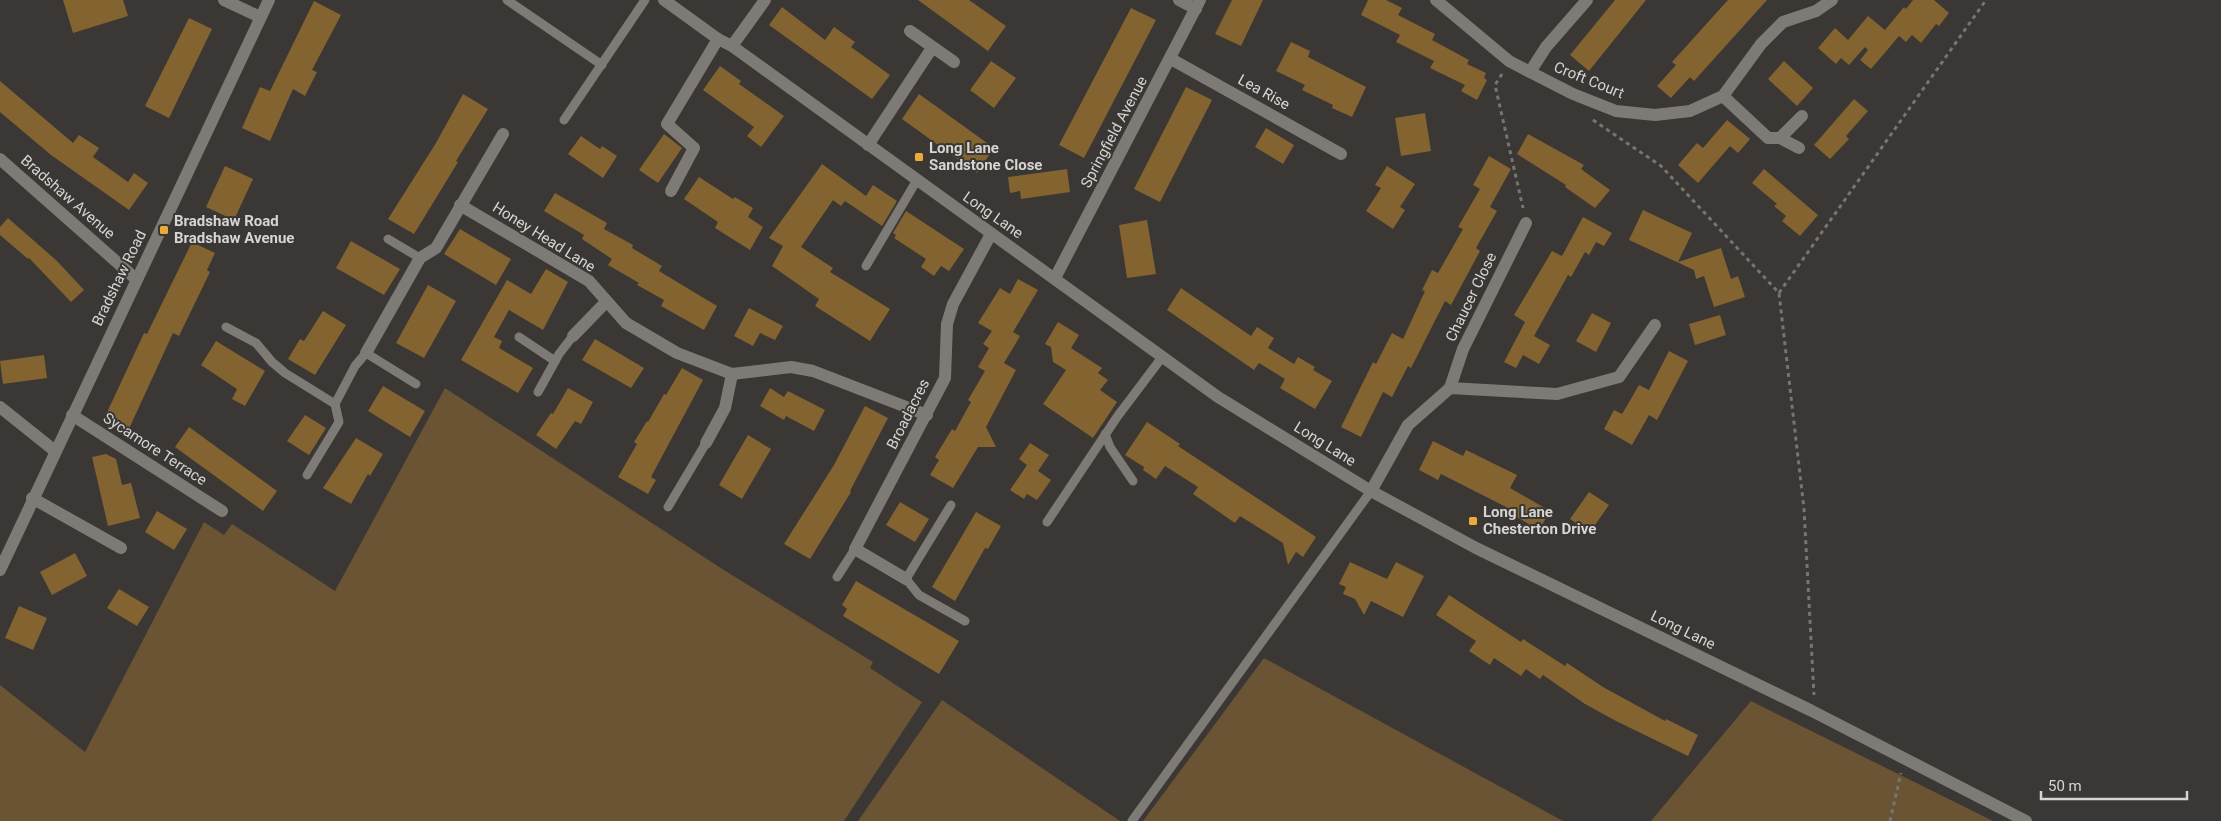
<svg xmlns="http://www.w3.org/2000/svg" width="2221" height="821" font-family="Roboto,sans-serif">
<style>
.green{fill:#6a5433}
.building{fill:#83632f}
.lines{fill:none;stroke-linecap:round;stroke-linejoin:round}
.path{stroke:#777572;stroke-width:3;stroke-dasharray:4 4;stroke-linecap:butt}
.lane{stroke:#7e7b77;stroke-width:9}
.street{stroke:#7e7b77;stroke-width:12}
.poi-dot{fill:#ebaa39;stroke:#3a3734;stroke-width:2}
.labels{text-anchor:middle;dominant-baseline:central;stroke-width:4;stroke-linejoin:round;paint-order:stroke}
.street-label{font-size:15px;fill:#d6d5d3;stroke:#3a3734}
.poi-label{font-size:15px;font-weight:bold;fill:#d6d5d3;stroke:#3a3734;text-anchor:start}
</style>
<rect width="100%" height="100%" fill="#3a3734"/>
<g class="green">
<path d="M445 388 727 572 873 662 870 668 922 702 844 821H0V685L85 752 204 522 224 535 232 524 335 591Z"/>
<path d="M1264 658 1563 821H1143Z"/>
<path d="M942 700 1120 821H858Z"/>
<path d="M1751 701 1993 821H1651Z"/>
</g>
<g class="building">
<path d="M63 0H123L128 16 73 33Z"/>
<path d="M918 0H969L1006 26 988 51Z"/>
<path d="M1232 0H1263L1241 46 1215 34Z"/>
<path d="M1368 0H1386L1402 8 1398 15 1435 34 1432 40 1469 60 1467 64 1486 73 1484 78 1487 80 1477 100 1461 91 1465 85 1430 68 1434 61 1396 42 1400 35 1361 15Z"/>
<path d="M1615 0H1646L1589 71 1570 55Z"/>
<path d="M1728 0H1767L1694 81 1690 77 1671 98 1657 86 1676 65 1672 62Z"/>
<path d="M1913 0H1934L1949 13 1939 26 1936 24 1921 43 1912 35 1906 42 1899 36 1871 69 1860 60 1868 50 1865 47 1849 65 1841 58 1836 64 1818 48 1835 28 1848 40 1868 16 1885 30 1904 7 1906 9Z"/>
<path d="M314 1 341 15 312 70 317 72 305 96 293 89 270 141 242 128 260 87 270 91Z"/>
<path d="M782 7 825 40 834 27 855 42 851 47 890 75 872 99 769 25Z"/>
<path d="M1131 8 1156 20 1084 158 1059 145Z"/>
<path d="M189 18 212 29 169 118 145 106Z"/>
<path d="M1291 42 1310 51 1308 57 1366 87 1352 117 1332 108 1333 105 1302 90 1305 85 1276 71Z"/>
<path d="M991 61 1016 78 994 108 970 90Z"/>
<path d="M1784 61 1813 88 1797 106 1768 79Z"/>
<path d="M720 66 741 81 739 84 784 116 761 147 747 136 754 127 703 90Z"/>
<path d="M0 81 73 143 79 135 99 148 93 157 128 182 134 173 148 183 129 210 51 155 0 112Z"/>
<path d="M1186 87 1212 100 1160 202 1134 189Z"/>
<path d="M463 94 488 109 456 161 458 162 414 234 388 219 436 143Z"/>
<path d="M919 94 994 148 977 173 902 119Z"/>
<path d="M1854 99 1868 111 1846 136 1849 139 1830 159 1814 145Z"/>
<path d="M1425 113 1431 151 1401 156 1395 118Z"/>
<path d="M1727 120 1750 139 1738 153 1730 146 1698 183 1678 165 1697 143 1703 148Z"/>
<path d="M1266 128 1294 145 1283 164 1255 147Z"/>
<path d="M664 134 682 148 658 183 639 170Z"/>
<path d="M1528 134 1584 165 1581 169 1610 190 1595 208 1565 187 1566 185 1517 154Z"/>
<path d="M581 136 600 149 602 146 617 156 603 178 568 154Z"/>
<path d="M1489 156 1511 169 1490 207 1497 211 1476 248 1480 251 1451 305 1445 301 1411 368 1408 366 1392 397 1383 392 1361 437 1341 427 1373 362 1376 364 1392 333 1403 339 1425 291 1422 290 1432 270 1438 273 1463 229 1458 227 1480 189 1473 185Z"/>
<path d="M822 164 866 196 873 185 897 201 882 226 845 201 841 206 833 200 801 247 833 268 830 272 890 309 870 341 815 306 819 299 772 266 783 246 769 238Z"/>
<path d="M225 166 253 179 234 220 206 207Z"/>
<path d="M1387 166 1415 184 1400 207 1405 210 1393 229 1366 211 1381 188 1375 185Z"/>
<path d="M1067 169 1070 192 1021 199 1020 191 1010 193 1008 177Z"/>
<path d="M1764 169 1818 215 1800 236 1782 221 1786 216 1774 206 1777 204 1752 183Z"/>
<path d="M699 177 733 199 735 197 753 208 748 217 763 227 750 250 715 228 718 222 684 199Z"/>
<path d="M555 193 607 223 604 229 633 245 632 248 662 266 659 271 717 306 704 330 661 306 664 300 637 285 639 283 608 265 612 259 582 239 584 235 544 211Z"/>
<path d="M1643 210 1692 233 1678 262 1721 248 1731 279 1738 276 1745 297 1714 307 1704 276 1696 279 1694 270 1629 240Z"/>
<path d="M906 211 964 249 949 271 941 266 934 276 921 267 926 259 894 238 896 235 893 233Z"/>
<path d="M1583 217 1612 233 1604 246 1596 242 1589 255 1585 252 1571 277 1568 275 1534 336 1550 345 1539 364 1523 355 1516 368 1504 362 1525 322 1514 315 1552 251 1562 256Z"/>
<path d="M8 218 57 261 84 290 71 302 29 258 28 259 0 235V227Z"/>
<path d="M1147 220 1156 274 1127 278 1119 225Z"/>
<path d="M460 229 511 259 496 285 444 254Z"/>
<path d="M351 241 400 269 384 295 336 268Z"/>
<path d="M192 242 215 253 207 270 210 272 179 336 173 333 128 431 103 421 144 333 147 334Z"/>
<path d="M546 269 568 282 543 330 509 310 494 337 502 341 499 348 533 368 518 393 461 360 507 280 531 294Z"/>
<path d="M1018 279 1038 290 1013 332 1020 336 1004 363 1016 370 986 427 996 447H978L953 488 930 475 939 460 935 457 952 429 955 431 971 402 968 400 985 371 978 367 989 348 983 344 992 331 978 323 1000 288 1010 294Z"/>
<path d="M428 285 456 301 424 358 396 343Z"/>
<path d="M1181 288 1251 336 1257 327 1274 338 1268 348 1294 364 1298 357 1315 367 1313 370 1332 381 1315 409 1280 388 1285 379 1259 363 1254 370 1167 310Z"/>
<path d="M749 308 783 326 775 340 760 333 753 346 734 336Z"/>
<path d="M323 311 346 325 315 375 288 359 300 339 304 341Z"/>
<path d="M1592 313 1611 323 1596 352 1576 341Z"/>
<path d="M1720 315 1726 335 1695 345 1689 324Z"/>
<path d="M1058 322 1079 335 1071 348 1102 368 1098 373 1108 380 1100 390 1117 402 1093 438 1043 404 1066 370 1053 362 1051 347 1045 344Z"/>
<path d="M595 339 644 368 631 388 582 360Z"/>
<path d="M216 341 265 371 245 406 232 399 237 389 201 365Z"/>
<path d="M1669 351 1688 361 1657 420 1649 415 1632 445 1604 429 1614 410 1622 414 1639 385 1649 390Z"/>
<path d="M44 355 47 378 3 384 0 361Z"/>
<path d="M682 368 703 380 651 477 656 480 648 494 618 477 637 444 634 442 647 421 648 422 664 394 666 395Z"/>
<path d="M383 386 425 411 410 437 368 411Z"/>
<path d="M568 388 593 402 581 424 575 421 556 449 536 435 551 413 553 414Z"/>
<path d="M770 388 784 397 788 391 825 410 814 431 786 416 784 420 760 406Z"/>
<path d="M865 406 888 418 850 491 851 492 810 559 784 544 834 465Z"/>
<path d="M305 415 326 428 309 455 287 441Z"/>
<path d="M1147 422 1180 444 1178 446 1316 537 1303 557 1296 552 1288 565 1283 543 1240 516 1235 523 1193 494 1198 487 1165 466 1156 479 1143 470 1144 467 1125 455Z"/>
<path d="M189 427 277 491 263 511 175 447Z"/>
<path d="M748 435 771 449 742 499 719 485Z"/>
<path d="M356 438 383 454 370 476 368 474 351 504 323 488Z"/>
<path d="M1433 441 1463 456 1466 450 1517 475 1510 488 1550 511 1539 530 1510 513 1512 510 1441 474 1438 480 1419 470Z"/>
<path d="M1030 443 1049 455 1038 471 1051 480 1037 500 1027 494 1024 499 1010 490 1027 465 1019 459Z"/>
<path d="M106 454 116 459 122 485 131 483 140 518 108 526 92 457Z"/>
<path d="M1589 492 1609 505 1590 532 1570 519Z"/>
<path d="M900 502 929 519 915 542 886 525Z"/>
<path d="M157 511 187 529 174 550 145 532Z"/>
<path d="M976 512 1001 526 988 549 985 548 955 601 932 587Z"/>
<path d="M75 553 87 576 52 595 40 572Z"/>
<path d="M1350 562 1387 579 1396 562 1424 576 1403 617 1371 601 1364 615 1355 599 1343 594 1346 587 1339 584Z"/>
<path d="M856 581 959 641 939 674 843 616 847 609 842 605Z"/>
<path d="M119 589 149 607 137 626 107 608Z"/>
<path d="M1449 595 1521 642 1523 639 1565 666 1567 663 1603 687 1665 721 1666 719 1698 735 1688 756 1616 721 1585 704 1543 675 1540 679 1526 669 1521 676 1494 658 1490 665 1469 651 1476 641 1436 615Z"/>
<path d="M19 606 47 618 33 650 5 638Z"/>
</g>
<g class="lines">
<g class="path">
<path d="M1502 74 1495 85 1523 208"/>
<path d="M1593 120 1661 166 1779 293 1804 509 1814 695"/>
<path d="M1779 293 1986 0"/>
<path d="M1890 821 1901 773"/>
</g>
<g class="lane">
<path d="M507 0 602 65"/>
<path d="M564 120 645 0"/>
<path d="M388 239 420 258"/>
<path d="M866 266 917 180"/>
<path d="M226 327 256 343 272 362 285 373 335 404"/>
<path d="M519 337 555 361"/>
<path d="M538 392 559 354 573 336"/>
<path d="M1105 434 1110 447 1133 481"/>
<path d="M307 475 339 422 335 404 355 366 366 353 416 384"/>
<path d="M951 505 906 579 919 595 965 621"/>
<path d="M668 507 706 443"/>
<path d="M1047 522 1117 417 1163 356"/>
<path d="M837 577 855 549"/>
<path d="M1132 821 1371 491"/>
</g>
<g class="street">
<path d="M224 0 260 17"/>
<path d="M664 0 718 39 732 46 1218 397 1371 491 1476 548 1812 711 2026 821"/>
<path d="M1179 0 1196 9"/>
<path d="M1436 0 1509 61 1530 72 1573 94 1616 111 1655 115 1690 111 1723 96 1761 44 1783 22 1816 11 1832 0"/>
<path d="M910 31 954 62"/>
<path d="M732 46 765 0"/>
<path d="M1171 59 1341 154"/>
<path d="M1530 72 1546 47 1587 0"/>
<path d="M1723 96 1768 138H1780L1802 116"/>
<path d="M1780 138 1799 148"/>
<path d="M868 145 932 48"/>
<path d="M0 159 136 279"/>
<path d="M671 191 694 148 667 124 718 39"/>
<path d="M460 205 589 281 626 323 677 353 732 374 791 367 813 371 927 415"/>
<path d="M1055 278 1200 0"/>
<path d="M573 336 606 302"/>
<path d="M366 353 420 258 436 248 503 134"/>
<path d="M1450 388 1463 349 1526 223"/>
<path d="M0 407 55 451"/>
<path d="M72 415 222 511"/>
<path d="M706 443 725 408 732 374"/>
<path d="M1371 491 1408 425 1450 388 1557 394 1619 377 1655 325"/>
<path d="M32 498 121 548"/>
<path d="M0 570 269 0"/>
<path d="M906 579 855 549 945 378 947 324 953 304 991 234"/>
</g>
</g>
<g class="poi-dot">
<rect x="914" y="152" width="10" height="10" rx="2.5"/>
<rect x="159" y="225" width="10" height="10" rx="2.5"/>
<rect x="1468" y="516" width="10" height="10" rx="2.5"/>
</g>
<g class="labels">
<g class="street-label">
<text transform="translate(1589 80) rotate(22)">Croft Court</text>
<text transform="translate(1264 92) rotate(29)">Lea Rise</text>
<text transform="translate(1114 132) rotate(-62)">Springfield Avenue</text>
<text transform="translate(68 197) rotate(41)">Bradshaw Avenue</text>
<text transform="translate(993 215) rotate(35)">Long Lane</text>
<text transform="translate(544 237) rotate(32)">Honey Head Lane</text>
<text transform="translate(119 278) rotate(-64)">Bradshaw Road</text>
<text transform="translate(1471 297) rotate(-64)">Chaucer Close</text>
<text transform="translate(908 414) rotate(-63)">Broadacres</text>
<text transform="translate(1325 444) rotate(32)">Long Lane</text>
<text transform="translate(155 449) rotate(33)">Sycamore Terrace</text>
<text transform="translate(1683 630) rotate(26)">Long Lane</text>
</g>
<g class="poi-label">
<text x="929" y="148">Long Lane<tspan x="929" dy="17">Sandstone Close</tspan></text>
<text x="174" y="221">Bradshaw Road<tspan x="174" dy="17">Bradshaw Avenue</tspan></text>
<text x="1483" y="512">Long Lane<tspan x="1483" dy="17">Chesterton Drive</tspan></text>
</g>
</g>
<path d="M2041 791v8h146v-8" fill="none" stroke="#d6d5d3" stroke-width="2.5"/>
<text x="2048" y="791" font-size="15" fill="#d6d5d3" stroke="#3a3734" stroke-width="4" paint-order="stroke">50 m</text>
</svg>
